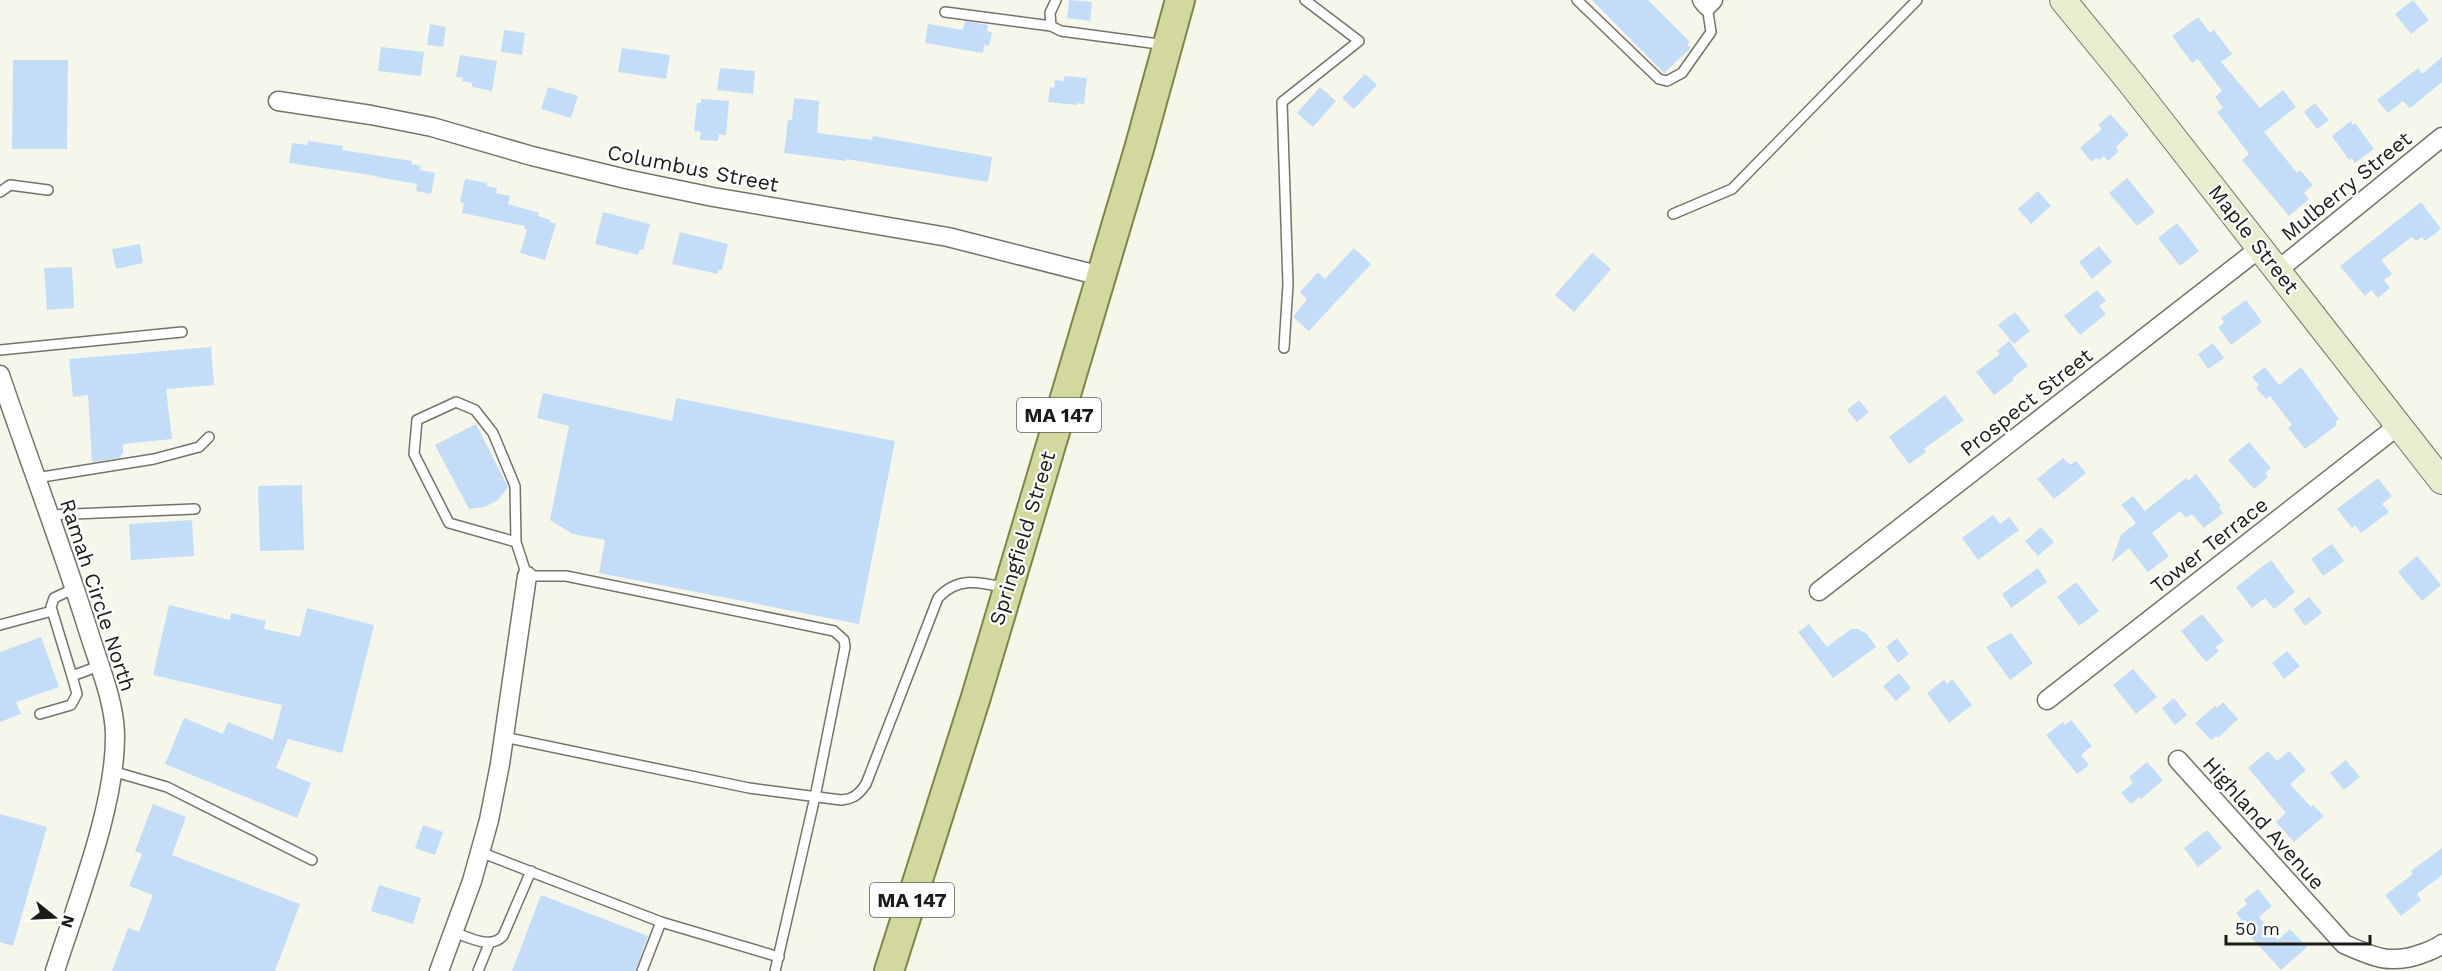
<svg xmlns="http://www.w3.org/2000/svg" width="2442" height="971" font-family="'Work Sans',sans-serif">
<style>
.building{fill:#c3ddf9}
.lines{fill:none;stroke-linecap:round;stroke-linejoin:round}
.service-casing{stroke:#737469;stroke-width:12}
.minor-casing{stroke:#737469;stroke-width:21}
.secondary-casing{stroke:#737469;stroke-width:28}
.primary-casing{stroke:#7f8545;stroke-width:32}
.service{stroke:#fff;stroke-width:9}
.minor{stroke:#fff;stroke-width:18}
.secondary{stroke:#e9eccf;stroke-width:26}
.primary{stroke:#d3d89e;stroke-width:28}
.labels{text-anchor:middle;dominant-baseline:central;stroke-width:4.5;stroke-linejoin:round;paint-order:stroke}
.shield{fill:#fff;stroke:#5f605d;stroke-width:1.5}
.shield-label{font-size:20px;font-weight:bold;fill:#1b1c17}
.street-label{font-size:21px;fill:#1b1c17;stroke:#fff}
</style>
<rect width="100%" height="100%" fill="#f5f7ea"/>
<g class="building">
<path d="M1069 0 1092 2 1090 21 1067 18Z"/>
<path d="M1592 0H1648L1690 42 1687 45 1691 48 1664 73Z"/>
<path d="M2413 0 2429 20 2411 34 2395 14Z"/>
<path d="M2198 17 2210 33 2214 30 2232 54 2221 62 2260 108 2283 90 2296 107 2264 132 2297 173 2300 170 2313 185 2304 193 2309 199 2289 216 2242 160 2249 154 2217 112 2223 108 2215 97 2222 91 2198 59 2192 63 2172 36Z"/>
<path d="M965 21 988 25 987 31 992 32 989 46 984 45 983 53 925 43 928 24 963 30Z"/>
<path d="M430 24 446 27 443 47 427 45Z"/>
<path d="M504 30 525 33 522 55 501 52Z"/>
<path d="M381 47 424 52 421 76 378 71Z"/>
<path d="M622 48 670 55 666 79 618 72Z"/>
<path d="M460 55 497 61 492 91 472 87V83L462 81 463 78 456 77Z"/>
<path d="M2442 57V82L2410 108 2403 101 2388 113 2377 100 2418 68 2422 74Z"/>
<path d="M13 60H68L67 149H12Z"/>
<path d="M720 68 755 71 753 94 717 90Z"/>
<path d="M1365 74 1377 85 1354 109 1342 98Z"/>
<path d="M1064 76 1087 78 1084 104 1078 103 1077 105 1048 102 1050 87 1054 88 1055 80 1064 81Z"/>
<path d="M548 87 578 96 571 118 541 109Z"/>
<path d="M1320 87 1336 101 1313 127 1297 113Z"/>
<path d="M794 98 819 101 817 133 872 140 873 136 992 157 988 182 846 159V161L784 153 788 120H792Z"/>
<path d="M701 99 729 101 726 135 719 134 718 141 700 140 701 132 694 131 697 103H701Z"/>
<path d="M2315 103 2329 120 2317 129 2304 112Z"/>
<path d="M2110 114 2129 135 2116 147 2119 151 2108 161 2104 156 2099 160 2096 158 2092 162 2080 148 2102 129 2098 125Z"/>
<path d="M2351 121 2353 125 2355 123 2374 149 2355 163 2352 158 2349 160 2332 136Z"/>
<path d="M308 141 343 146 342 150 412 161 411 164 421 166 420 170 435 173 431 194 416 191 417 184 377 177V176L289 163 292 143 307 145Z"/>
<path d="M2127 178 2155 212 2137 226 2109 193Z"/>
<path d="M465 179 487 183V186L497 188 496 193 510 196 508 204 539 213 538 216 550 220V222L556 224 545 260 520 253 527 230 524 229 525 226 462 213 464 203 460 202Z"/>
<path d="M2038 191 2051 206 2031 224 2018 209Z"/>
<path d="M2421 202 2441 229 2425 241 2422 237 2416 241 2412 237 2381 260 2392 274 2384 280 2390 288 2378 298 2371 290 2365 296 2340 266Z"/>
<path d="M603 212 650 224 643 250 640 249 638 255 595 244Z"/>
<path d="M2177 223 2199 251 2180 266 2158 238Z"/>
<path d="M680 232 728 244 722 270H718V274L672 264Z"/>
<path d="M140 244 143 263 116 269 112 249Z"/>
<path d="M2099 246 2112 262 2092 279 2079 262Z"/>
<path d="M1354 248 1371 264 1309 331 1293 317 1307 299 1300 292 1318 272 1325 279Z"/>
<path d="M1592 253 1611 269 1574 312 1555 295Z"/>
<path d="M72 267 74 308 47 310 44 268Z"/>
<path d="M2097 290 2106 301 2099 306 2106 314 2080 335 2064 316Z"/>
<path d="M2246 300 2262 322 2231 345 2218 327 2224 323 2221 318Z"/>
<path d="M2015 312 2030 331 2014 344 1998 325Z"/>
<path d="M2009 341 2028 366 2012 378 2014 380 1994 395 1976 372 2000 354 1997 351Z"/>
<path d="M2213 343 2224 358 2208 369 2198 354Z"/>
<path d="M211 347 214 385 166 389 172 439 123 444V453L119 458 92 462 88 395 73 397 69 359Z"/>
<path d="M2265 367 2279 385 2301 367 2339 419 2335 422 2337 425 2305 449 2288 428 2292 425 2270 396 2266 399 2256 388 2259 385 2252 377Z"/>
<path d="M543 393 672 421 676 398 895 441 859 624 599 573 605 540 573 534 550 520 569 426 537 418Z"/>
<path d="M1945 395 1964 420 1924 449 1926 452 1909 464 1889 437Z"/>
<path d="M1859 400 1869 412 1857 422 1847 410Z"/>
<path d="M476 424 508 487 497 501 484 507 469 509 435 445Z"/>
<path d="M2249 442 2271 468 2265 473 2268 477 2254 489 2228 460Z"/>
<path d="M2063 458 2070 465 2076 461 2086 473 2054 499 2037 479Z"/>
<path d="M2196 474 2221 506 2219 507 2223 513 2204 528 2192 514 2186 518 2180 511 2152 533 2169 556 2148 572 2129 548 2111 563 2121 535 2136 523 2121 505 2133 496 2145 511 2186 478 2188 481Z"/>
<path d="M2378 478 2392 496 2382 504 2389 512 2361 533 2355 525 2352 528 2337 509Z"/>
<path d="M302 485 304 550 260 551 258 486Z"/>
<path d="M1993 515 2000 524 2009 517 2019 530 1978 560 1962 538Z"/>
<path d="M192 520 194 556 131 560 129 524Z"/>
<path d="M2041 527 2054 542 2038 556 2025 541Z"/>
<path d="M2332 544 2344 561 2323 576 2311 559Z"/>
<path d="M2417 556 2441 585 2422 601 2398 572Z"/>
<path d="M2271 560 2295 592 2274 609 2265 598 2252 608 2236 587Z"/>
<path d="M2038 568 2047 582 2011 608 2002 594Z"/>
<path d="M2076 582 2099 611 2079 626 2057 597Z"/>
<path d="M2309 597 2322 613 2305 626 2293 609Z"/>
<path d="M169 605 230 620 231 613 266 621 264 629 300 637 307 608 374 625 342 753 288 739 276 768 311 783 297 818 165 764 184 718 223 734 228 722 273 740 282 705 153 675Z"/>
<path d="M2202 614 2224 641 2215 647 2219 651 2206 662 2181 631Z"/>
<path d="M1809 624 1827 647 1851 629H1858L1867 634 1876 647 1833 678 1798 632Z"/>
<path d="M2011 633 2033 663 2010 680 1986 647Z"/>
<path d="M41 637 59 687 16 702 21 714 0 722V652Z"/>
<path d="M1897 638 1909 654 1898 663 1886 647Z"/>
<path d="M2287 651 2300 666 2284 679 2272 663Z"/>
<path d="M2133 669 2157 697 2136 714 2113 685Z"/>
<path d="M1899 673 1911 688 1896 701 1883 686Z"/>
<path d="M1952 679 1972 705 1949 723 1927 693 1944 680 1947 684Z"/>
<path d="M2174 698 2187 715 2175 725 2162 708Z"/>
<path d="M2223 702 2238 719 2218 738 2216 736 2211 740 2195 723 2215 706 2217 708Z"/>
<path d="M2071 720 2092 746 2081 755 2089 765 2077 774 2046 735 2063 722 2065 725Z"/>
<path d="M2268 751 2277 761 2289 751 2306 770 2290 784 2311 807 2313 805 2324 816 2294 842 2276 822 2286 813 2248 768Z"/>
<path d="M2346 760 2360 777 2344 790 2330 773Z"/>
<path d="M2147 762 2163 780 2141 799 2139 797 2131 804 2121 793 2133 783 2129 777Z"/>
<path d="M153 804 186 817 172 855 300 904 275 971H112L128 928 139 932 153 895 129 886 142 854 135 851Z"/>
<path d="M0 814 47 827 13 946 0 942Z"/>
<path d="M423 825 443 832 435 855 415 848Z"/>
<path d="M2207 830 2222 848 2198 867 2184 848Z"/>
<path d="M2442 848V875L2417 894 2421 900 2401 916 2385 895 2413 874 2411 871Z"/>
<path d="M379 885 421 898 413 924 371 911Z"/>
<path d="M2258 889 2272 906 2259 917 2278 940 2290 929 2307 947 2281 970 2251 937 2254 935 2236 913 2247 904 2244 900Z"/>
<path d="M541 895 648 936 635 971H512Z"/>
</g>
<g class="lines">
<g class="service-casing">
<g id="service">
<path d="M1056 0 1050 13 1051 26 1061 31 1166 45"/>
<path d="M1577 0 1659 79 1667 81 1682 73 1711 32 1707 6"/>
<path d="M945 12 1051 26"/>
<path d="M0 192 10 185 48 190"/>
<path d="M1673 214 1732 189 1917 0"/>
<path d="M1284 348 1288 284 1282 102 1359 41 1305 0"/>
<path d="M0 350 182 332"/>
<path d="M36 478 154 459 199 447 209 437"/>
<path d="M49 515 195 509"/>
<path d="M516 542 449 523 414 454 417 420 456 402 475 410 493 433 515 486 516 542 527 576H566L834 631 844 640 845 647 815 797 775 971"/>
<path d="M75 588 54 598 51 607 72 676 99 666"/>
<path d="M0 625 52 611"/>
<path d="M40 714 71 705 77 694 72 676"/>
<path d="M504 737 749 788 841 800C854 799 859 794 866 784L938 598C958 576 980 582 1007 588"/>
<path d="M112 771 167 787 312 860"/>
<path d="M480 852 661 922 779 957"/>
<path d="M453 932C469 937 490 950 503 936L531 871"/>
<path d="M478 971 489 944"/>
<path d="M642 971 661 922"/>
</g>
</g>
<g class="minor-casing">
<g id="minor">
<path d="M1702 0 1707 6 1713 0"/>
<path d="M278 101 371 115 432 127 532 156 626 179 713 197 948 237 1101 276"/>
<path d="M2278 270 2442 137"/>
<path d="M0 375C29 461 62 546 89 633 99 665 114 700 115 734 116 805 77 902 55 971"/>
<path d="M1819 591 2260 248"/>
<path d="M2047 700 2399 425"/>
<path d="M2178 760 2344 944C2373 957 2390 965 2421 954 2429 951 2436 949 2442 944"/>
<path d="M439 971 472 881 489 820 500 764 527 576"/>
</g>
</g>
<g class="secondary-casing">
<path id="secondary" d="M2063 0 2130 82 2442 481"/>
</g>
<g class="primary-casing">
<path id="primary" d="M889 971 976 697 1139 149 1180 0"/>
</g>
<use href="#service" class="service"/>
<use href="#minor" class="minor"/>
<use href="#secondary" class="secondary"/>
<use href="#primary" class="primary"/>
</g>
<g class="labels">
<g class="shield">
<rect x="1017" y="398" width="84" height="34" rx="4.5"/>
<rect x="870" y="883" width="84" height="34" rx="4.5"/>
</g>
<g class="shield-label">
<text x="1059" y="415">MA 147</text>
<text x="912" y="900">MA 147</text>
</g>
<g class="street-label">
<text transform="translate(693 168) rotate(11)">Columbus Street</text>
<text transform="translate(2346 186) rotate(-39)">Mulberry Street</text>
<text transform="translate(2254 239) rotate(52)">Maple Street</text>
<text transform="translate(2026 402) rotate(-38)">Prospect Street</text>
<text transform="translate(1022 538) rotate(-73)">Springfield Street</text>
<text transform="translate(2209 545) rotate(-38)">Tower Terrace</text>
<text transform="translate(98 595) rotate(72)">Ramah Circle North</text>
<text transform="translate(2264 823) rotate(48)">Highland Avenue</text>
</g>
</g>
<g transform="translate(54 917) rotate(108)" stroke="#ffffff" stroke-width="4.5" paint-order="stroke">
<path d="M0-4.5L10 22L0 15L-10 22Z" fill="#1b1c17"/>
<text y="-9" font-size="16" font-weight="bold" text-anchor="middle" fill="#1b1c17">N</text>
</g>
<path d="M2226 935v9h144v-9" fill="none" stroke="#1b1c17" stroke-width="3"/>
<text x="2235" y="935" font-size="18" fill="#1b1c17" stroke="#ffffff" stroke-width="4.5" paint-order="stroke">50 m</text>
</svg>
